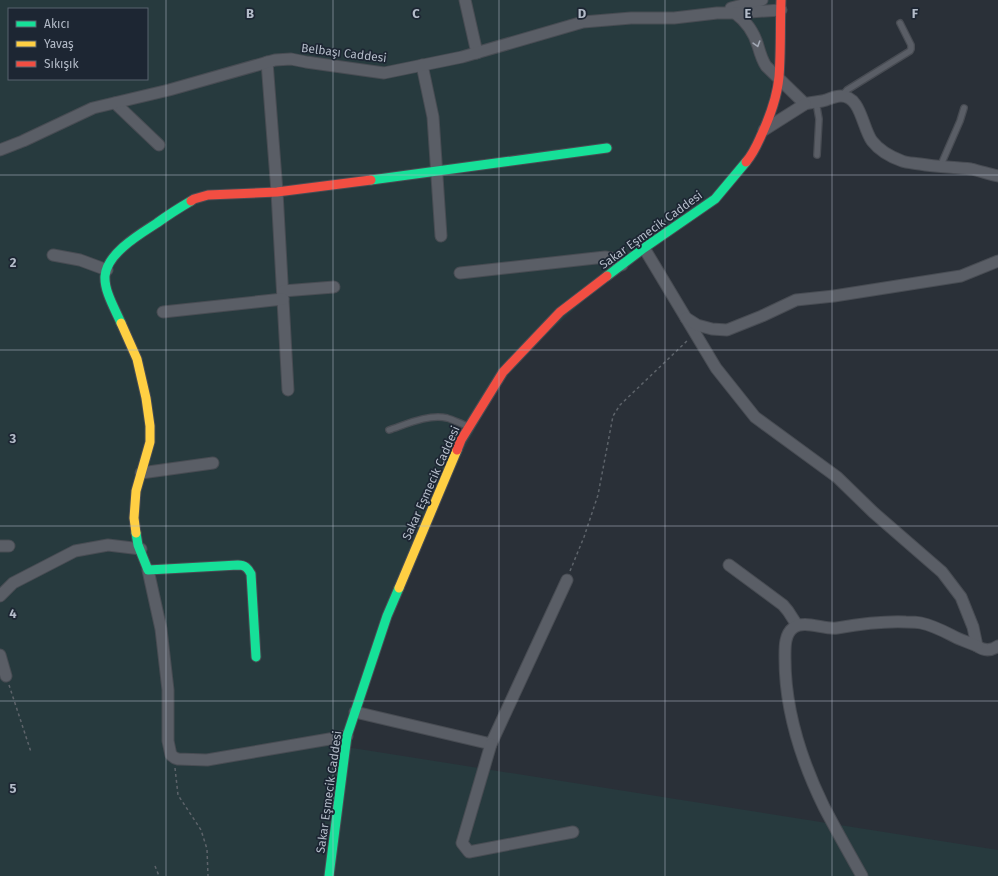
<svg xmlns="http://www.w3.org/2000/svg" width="998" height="876" font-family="'Fira Sans',sans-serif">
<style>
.green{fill:#273a3e;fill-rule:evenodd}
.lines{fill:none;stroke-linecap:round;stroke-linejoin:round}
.lane-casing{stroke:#484c53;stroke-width:8}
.street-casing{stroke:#484c53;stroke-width:13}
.fast-casing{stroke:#484c53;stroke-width:11}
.slow-casing{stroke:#484c53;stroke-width:11}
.jam-casing{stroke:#484c53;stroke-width:11}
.path{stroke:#5d636a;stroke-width:1.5;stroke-dasharray:3 3;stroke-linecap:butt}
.lane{stroke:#5a5e66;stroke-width:5.5}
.street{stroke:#5a5e66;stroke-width:11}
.fast{stroke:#16e098;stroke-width:9}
.slow{stroke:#ffcf43;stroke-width:9}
.jam{stroke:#f24e42;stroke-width:9}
.oneway{stroke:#a2a9b5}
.grid{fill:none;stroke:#b4bcc9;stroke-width:1;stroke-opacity:0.55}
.labels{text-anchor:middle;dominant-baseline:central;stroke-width:3.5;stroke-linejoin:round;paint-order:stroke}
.street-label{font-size:12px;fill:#b4bcc9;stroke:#1d2633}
.grid-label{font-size:13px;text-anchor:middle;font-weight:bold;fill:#b4bcc9;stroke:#1d2633;stroke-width:3.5;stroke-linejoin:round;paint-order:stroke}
</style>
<rect width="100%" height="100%" fill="#2a3038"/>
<path class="green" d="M0 0H782L767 119 726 185 621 267 506 371 426 522 346 747 998 850V876H0ZM9 9H147V79H9Z"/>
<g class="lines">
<g class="lane-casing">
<g id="lane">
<path d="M842 96 847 90 910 51 911 49V45L900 23"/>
<path d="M816 102 819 119 817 155"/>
<path d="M940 167 960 121 964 108"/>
<path d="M389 430C407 424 428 414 447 418 454 420 461 424 468 426"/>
</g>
</g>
<g class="street-casing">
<g id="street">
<path d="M465 0 477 53"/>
<path d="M731 8 762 0"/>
<path d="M735 13C747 22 754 32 758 46 760 53 762 60 766 66L805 104C812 102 820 102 826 100 831 98 836 96 841 96 861 96 862 127 872 141 879 150 891 157 902 161 907 163 914 163 920 164 937 167 954 167 971 169 980 171 989 174 998 176"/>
<path d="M267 62 277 192 288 390"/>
<path d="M422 65 433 117 441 236"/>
<path d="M115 103 159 145"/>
<path d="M764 130 805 104"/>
<path d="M0 150 23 141 93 108 169 90 275 60 291 59 306 62 384 73 462 57 583 22 631 18H674L717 13H735L781 10"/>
<path d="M644 248 716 368 755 417 837 477 873 512 942 572 961 597 973 627 977 646C984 651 991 651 998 646"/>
<path d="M53 255 80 260 107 270"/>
<path d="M460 273 605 257 611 258 622 265"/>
<path d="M283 291 334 287"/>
<path d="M163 312 283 299"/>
<path d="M686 318 697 325 712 329 727 330 762 316 796 300 834 296 961 276 998 261"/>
<path d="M141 473 213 463"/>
<path d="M0 546H9"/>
<path d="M729 565 783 605 788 611 797 625"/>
<path d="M148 570 161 629 168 690V741L171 755 175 758 178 759 207 760 347 736"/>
<path d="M0 596 13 583 75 551 108 545 141 549"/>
<path d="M0 655 6 676"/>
<path d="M355 712 491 744 567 580"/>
<path d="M491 744 462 843 469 852 573 832"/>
<path d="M862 876C849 853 836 830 824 807 802 762 785 709 785 659 785 649 784 635 793 628 804 619 824 630 837 628 860 624 883 621 906 622 911 622 916 622 921 623 935 626 945 632 957 638 964 641 970 643 977 646"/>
</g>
</g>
<g class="fast-casing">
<g id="fast">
<path d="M371 180 607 148"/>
<path d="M607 276 644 248 715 199 746 162"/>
<path d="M121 323C115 309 104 291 105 276 107 253 140 234 157 223 168 215 179 208 191 201"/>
<path d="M136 533 138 545 148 570 238 565C245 565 248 568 251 574L256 657"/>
<path d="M329 876 347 736 387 616 399 588"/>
</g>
</g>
<g class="slow-casing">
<g id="slow">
<path d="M121 323 137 359 146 398 150 426V442L136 491 134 518 136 533"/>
<path d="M399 588 457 450"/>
</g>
</g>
<g class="jam-casing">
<g id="jam">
<path d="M746 162C752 155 756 147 760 138 769 119 777 98 779 77 781 51 780 25 781 0"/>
<path d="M191 201 194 199 208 195 277 192 371 180"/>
<path d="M457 450 461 440 503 372 560 312 607 276"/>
</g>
</g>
<g class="path">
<path d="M570 571 584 537 598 495 613 416 620 405 688 340"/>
<path d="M9 685 31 752"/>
<path d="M175 768 178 795 201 830 207 849 208 876"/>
<path d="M155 866 159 876"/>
</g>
<use href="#lane" class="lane"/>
<use href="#street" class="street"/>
<use href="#fast" class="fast"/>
<use href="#slow" class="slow"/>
<use href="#jam" class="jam"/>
</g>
<defs><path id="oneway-chevron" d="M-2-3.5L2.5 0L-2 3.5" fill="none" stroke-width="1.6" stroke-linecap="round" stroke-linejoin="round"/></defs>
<use class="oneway" href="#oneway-chevron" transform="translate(757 44) rotate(73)"/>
<path class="grid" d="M166 0V876M333 0V876M499 0V876M665 0V876M832 0V876M0 175H998M0 350H998M0 526H998M0 701H998"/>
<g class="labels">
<g class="street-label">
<text transform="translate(344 53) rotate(7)">Belbaşı Caddesi</text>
<text transform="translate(651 230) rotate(-36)">Sakar Eşmecik Caddesi</text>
<text transform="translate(431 483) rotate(-66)">Sakar Eşmecik Caddesi</text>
<text transform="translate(329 792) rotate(-82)">Sakar Eşmecik Caddesi</text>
</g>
</g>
<g class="grid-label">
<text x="250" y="18">B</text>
<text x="416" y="18">C</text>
<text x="582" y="18">D</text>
<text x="748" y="18">E</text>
<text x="915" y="18">F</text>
<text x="13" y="267">2</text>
<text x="13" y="443">3</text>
<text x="13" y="618">4</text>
<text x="13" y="793">5</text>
</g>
<rect x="8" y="8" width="140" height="72" fill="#1d2633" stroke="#59626f"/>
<rect x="16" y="21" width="20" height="6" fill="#16e098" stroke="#59626f"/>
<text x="44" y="28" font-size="12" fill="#b4bcc9">Akıcı</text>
<rect x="16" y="41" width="20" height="6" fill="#ffcf43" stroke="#59626f"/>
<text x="44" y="48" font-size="12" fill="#b4bcc9">Yavaş</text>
<rect x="16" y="61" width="20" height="6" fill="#f24e42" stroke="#59626f"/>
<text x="44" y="68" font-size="12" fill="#b4bcc9">Sıkışık</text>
</svg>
